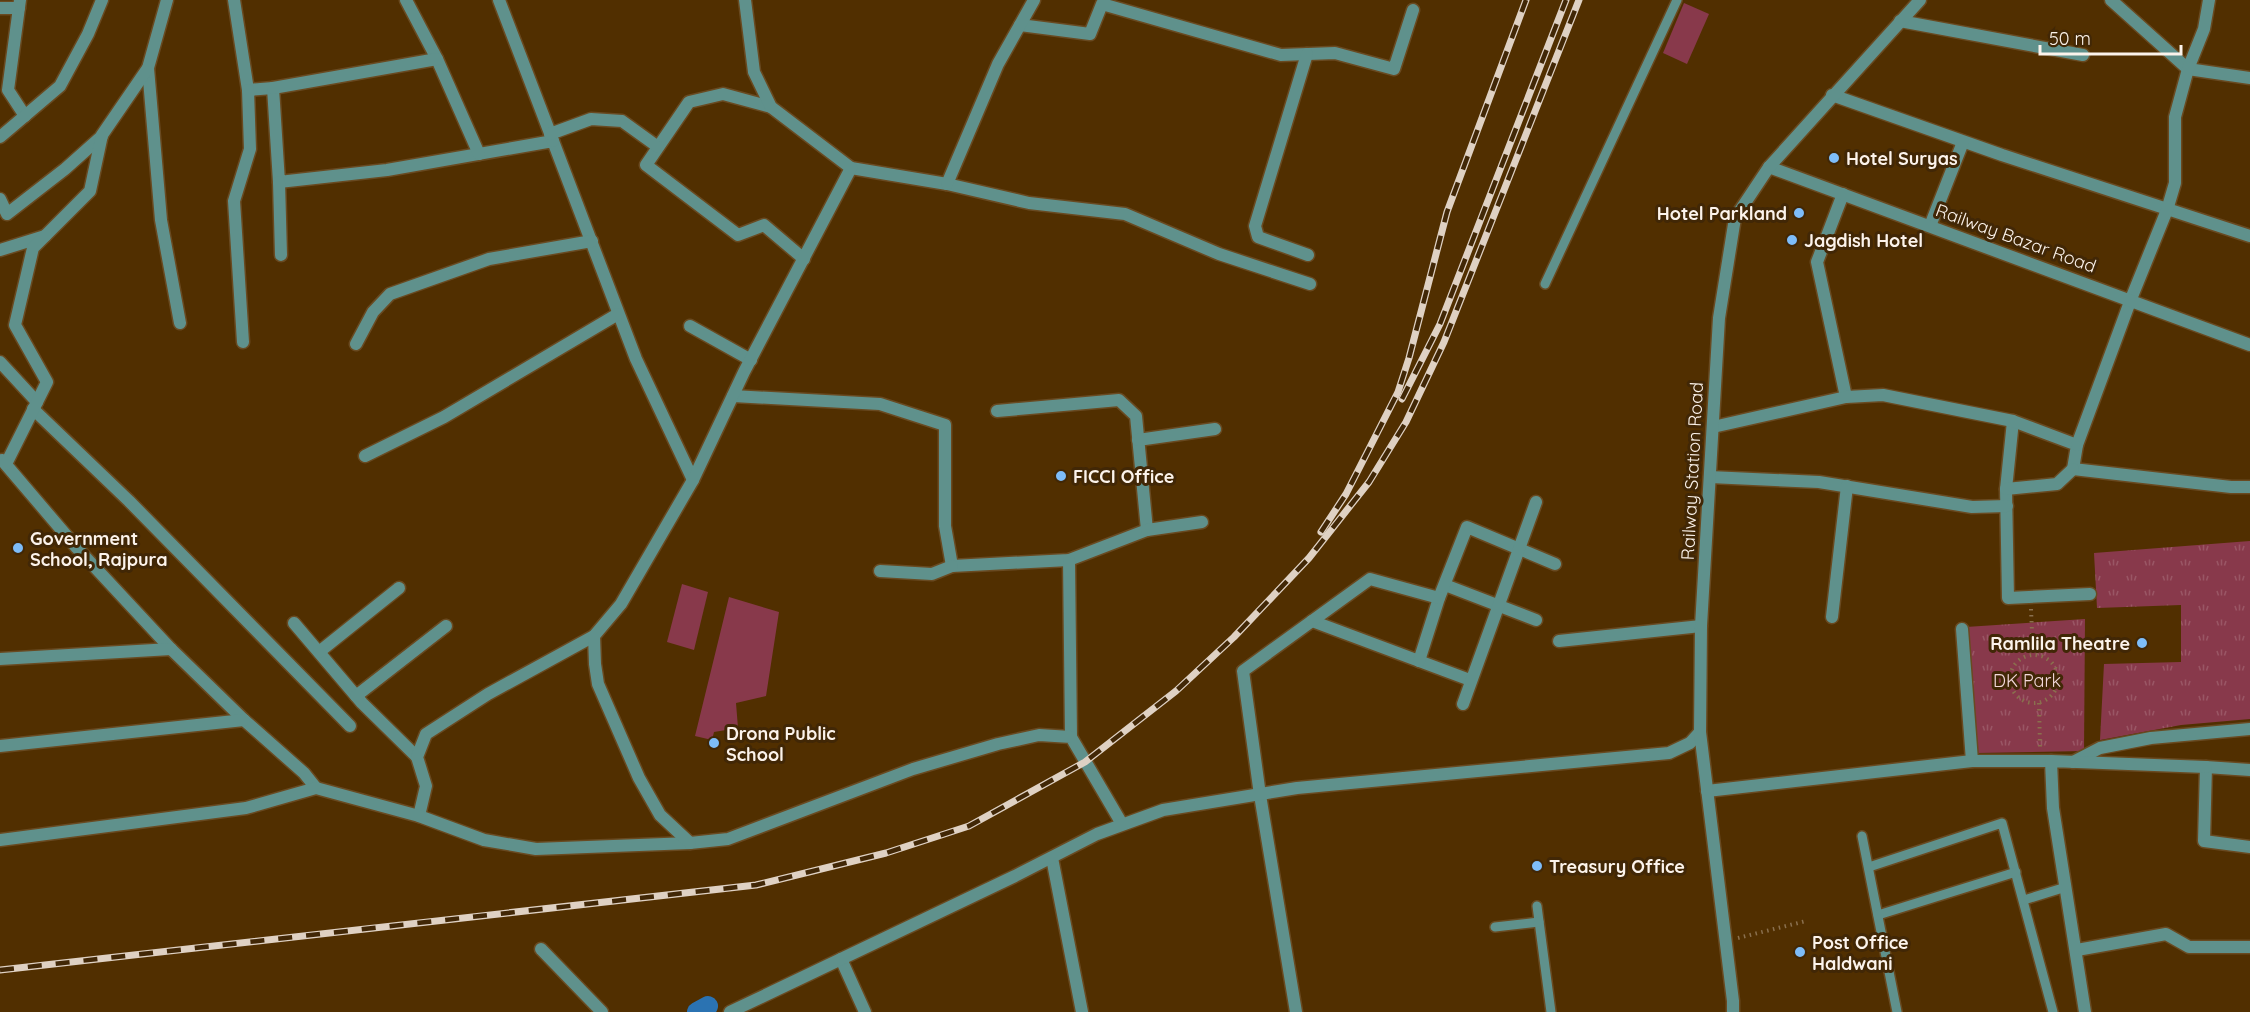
<svg xmlns="http://www.w3.org/2000/svg" width="2250" height="1012" font-family="Quicksand,sans-serif">
<style>
.grass{fill:#88394b}
.park{fill:url(#park-tufts)}
.lines{fill:none;stroke-linecap:round;stroke-linejoin:round}
.canal{stroke:#2b73b2;stroke-width:20}
.service-casing{stroke:#694a21;stroke-width:12}
.minor-casing{stroke:#694a21;stroke-width:15}
.tertiary-casing{stroke:#694a21;stroke-width:15}
.path{stroke:#8a704e;stroke-width:4;stroke-dasharray:1.5 4.5;stroke-linecap:butt}
.service{stroke:#5f918c;stroke-width:9}
.minor{stroke:#5f918c;stroke-width:12}
.tertiary{stroke:#5f918c;stroke-width:12}
.rail-casing{stroke:#dfd1c3;stroke-width:7}
.rail{stroke:#412706;stroke-width:4.5;stroke-dasharray:14;stroke-linecap:butt}
.poi-dot{fill:#7ebdf9;stroke:#412706;stroke-width:2}
.labels{text-anchor:middle;dominant-baseline:central;stroke-width:6;stroke-linejoin:round;paint-order:stroke}
.poi-label{font-size:18px;font-weight:bold;fill:#fcf3eb;stroke:#412706;text-anchor:start}
.street-label{font-size:18px;fill:#fcf3eb;stroke:#412706}
.park-label{font-size:18px;fill:#f2d7da;stroke:#412706}
</style>
<defs>
<pattern id="park-tufts" width="24" height="20" patternUnits="userSpaceOnUse" patternTransform="scale(1.5)"><rect width="24" height="20" fill="#88394b"/><path d="M3 7l-1-3M5 7V3M7 7l1-3M15 17l-1-3M17 17v-4M19 17l1-3" fill="none" stroke="#9a5665"/></pattern>
</defs>
<rect width="100%" height="100%" fill="#512f00"/>
<g class="grass">
<path d="M1684 3 1709 14 1687 64 1663 53Z"/>
<path d="M682 584 708 592 694 650 667 642Z"/>
<path d="M729 597 779 612 766 696 736 703 738 728 714 732 712 740 695 736Z"/>
</g>
<g class="park">
<path d="M2250 541V719L2181 725 2100 740 2104 664 2181 662V605L2097 608 2094 553Z"/>
<path d="M2085 619 2084 751 1976 753 1966 627Z"/>
</g>
<g class="lines">
<path class="canal" d="M697 1012 708 1006"/>
<g class="service-casing">
<g id="service">
<path d="M1545 284 1677 0"/>
<path d="M1862 836 1897 1012"/>
<path d="M1869 867 2002 823 2053 1012"/>
<path d="M2024 900 2066 887"/>
<path d="M1537 906 1551 1012"/>
<path d="M1878 915 2016 872"/>
<path d="M1495 927 1539 922"/>
</g>
</g>
<g class="minor-casing">
<g id="minor">
<path d="M20 0 8 90 25 116"/>
<path d="M234 0 248 90 273 88 279 182 387 170 553 141 636 359 693 480"/>
<path d="M406 0 437 59 479 154"/>
<path d="M499 0 553 141"/>
<path d="M2111 0 2188 69 2250 78"/>
<path d="M0 8H19"/>
<path d="M1900 21 2083 55"/>
<path d="M1020 25 1090 34 1102 4 1281 55 1335 53 1394 69 1413 10"/>
<path d="M1307 54 1255 226 1258 237 1308 255"/>
<path d="M148 68 161 220 180 323"/>
<path d="M273 88 437 59"/>
<path d="M1832 95 2002 155 2250 236"/>
<path d="M771 107 723 94 689 102 646 165 738 235 764 225 804 259"/>
<path d="M550 134 591 119 622 121 658 147"/>
<path d="M0 137 60 86 88 34 102 0"/>
<path d="M851 168 947 184 1029 203 1125 214 1219 254 1310 284"/>
<path d="M279 182 281 255"/>
<path d="M947 184 998 64 1034 0"/>
<path d="M1843 194 1817 262 1846 397"/>
<path d="M0 199 7 214 65 169 102 136"/>
<path d="M1930 226 1963 142"/>
<path d="M0 250 45 236"/>
<path d="M690 326 751 360"/>
<path d="M243 342 234 201 250 149 248 90"/>
<path d="M356 344 373 312 390 294 489 259 592 241"/>
<path d="M0 362 37 402"/>
<path d="M733 396 880 404 945 425V526L952 566 1069 560 1147 530 1136 416 1119 400 997 411"/>
<path d="M33 409 129 501 350 726"/>
<path d="M2013 421 2006 489 2008 598 2090 594"/>
<path d="M1713 427 1846 397 1883 395 2013 421 2077 445 2073 469 2231 487H2250"/>
<path d="M1138 440 1215 429"/>
<path d="M2077 445 2131 299 2167 210 2175 183V117L2188 69 2204 29 2209 0"/>
<path d="M365 456 444 417 618 314"/>
<path d="M2 460 77 548 171 649 244 720 304 773 316 788"/>
<path d="M6 464 47 382 15 325 33 248 90 191 102 135 148 68 167 0"/>
<path d="M1710 477 1819 482 1972 507 2007 506"/>
<path d="M2006 489 2057 484 2073 469"/>
<path d="M1147 530 1202 522"/>
<path d="M1069 560 1071 737"/>
<path d="M880 571 932 574 952 566"/>
<path d="M1445 585 1536 620"/>
<path d="M1832 617 1847 486"/>
<path d="M1312 621 1470 680"/>
<path d="M294 623 362 703 417 757"/>
<path d="M1962 629 1972 761"/>
<path d="M1559 641 1701 626"/>
<path d="M319 652 399 588"/>
<path d="M0 659 171 649"/>
<path d="M1419 661 1439 598 1467 527 1555 564"/>
<path d="M356 696 446 626"/>
<path d="M1463 704 1536 502"/>
<path d="M0 746 244 720"/>
<path d="M2073 762 2100 748 2151 738 2250 729"/>
<path d="M2250 770 2206 767 2204 841 2250 847"/>
<path d="M1707 791 1972 761H2051"/>
<path d="M419 816 426 786 417 757 426 734 488 694 594 636"/>
<path d="M0 840 246 808 316 788 419 816 484 840 536 849 690 843 728 839 913 769 998 744 1039 735 1071 737 1122 824"/>
<path d="M690 843 660 815 639 778 598 684 595 664 594 636 621 604 693 480 744 372 851 168 771 107 754 72 745 0"/>
<path d="M1052 858 1082 1012"/>
<path d="M541 949 602 1012"/>
<path d="M2077 950 2166 934 2189 947H2250"/>
<path d="M841 959 865 1012"/>
<path d="M1296 1012 1260 795 1243 671 1370 579 1439 598"/>
<path d="M2085 1012 2053 808 2051 761 2206 767"/>
</g>
</g>
<g class="tertiary-casing">
<g id="tertiary">
<path d="M1769 167 2250 345"/>
<path d="M730 1012 1015 876 1097 834 1163 810 1297 788 1669 753 1690 743 1700 732"/>
<path d="M1733 1012V1001L1700 732 1701 626 1719 318 1735 218 1769 167 1920 0"/>
</g>
</g>
<g class="path">
<path d="M2031 609 2033 654"/>
<circle cx="2034" cy="679" r="24"/>
<path d="M2039 703 2040 747"/>
<path d="M1738 938 1806 921"/>
</g>
<use href="#service" class="service"/>
<use href="#minor" class="minor"/>
<use href="#tertiary" class="tertiary"/>
<g class="rail-casing">
<g id="rail">
<path d="M1402 399 1440 324 1566 0"/>
<path d="M1321 532 1346 494 1398 392 1409 358 1447 212 1526 0"/>
<path d="M0 970 756 885 886 853 969 826 1085 762 1176 691 1234 637 1309 558 1369 482 1406 422 1444 342 1579 0"/>
</g>
</g>
<use href="#rail" class="rail"/>
</g>
<g class="poi-dot">
<circle cx="1834" cy="158" r="6"/>
<circle cx="1799" cy="213" r="6"/>
<circle cx="1792" cy="240" r="6"/>
<circle cx="1061" cy="476" r="6"/>
<circle cx="18" cy="548" r="6"/>
<circle cx="2142" cy="643" r="6"/>
<circle cx="714" cy="743" r="6"/>
<circle cx="1537" cy="866" r="6"/>
<circle cx="1800" cy="952" r="6"/>
</g>
<g class="labels">
<g class="poi-label">
<text x="1846" y="158">Hotel Suryas</text>
<text x="1787" y="213" text-anchor="end">Hotel Parkland</text>
<text x="1804" y="240">Jagdish Hotel</text>
<text x="1073" y="476">FICCI Office</text>
<text x="30" y="538">Government<tspan x="30" dy="21">School, Rajpura</tspan></text>
<text x="2130" y="643" text-anchor="end">Ramlila Theatre</text>
<text x="726" y="733">Drona Public<tspan x="726" dy="21">School</tspan></text>
<text x="1549" y="866">Treasury Office</text>
<text x="1812" y="942">Post Office<tspan x="1812" dy="21">Haldwani</tspan></text>
</g>
<g class="street-label">
<text transform="translate(2016 238) rotate(20)">Railway Bazar Road</text>
<text transform="translate(1692 471) rotate(-87)">Railway Station Road</text>
</g>
<g class="park-label">
<text x="2027" y="680">DK Park</text>
</g>
</g>
<path d="M2040 45v9h141v-9" fill="none" stroke="#fcf3eb" stroke-width="3"/>
<text x="2049" y="45" font-size="18" fill="#fcf3eb" stroke="#412706" stroke-width="4.5" paint-order="stroke">50 m</text>
</svg>
